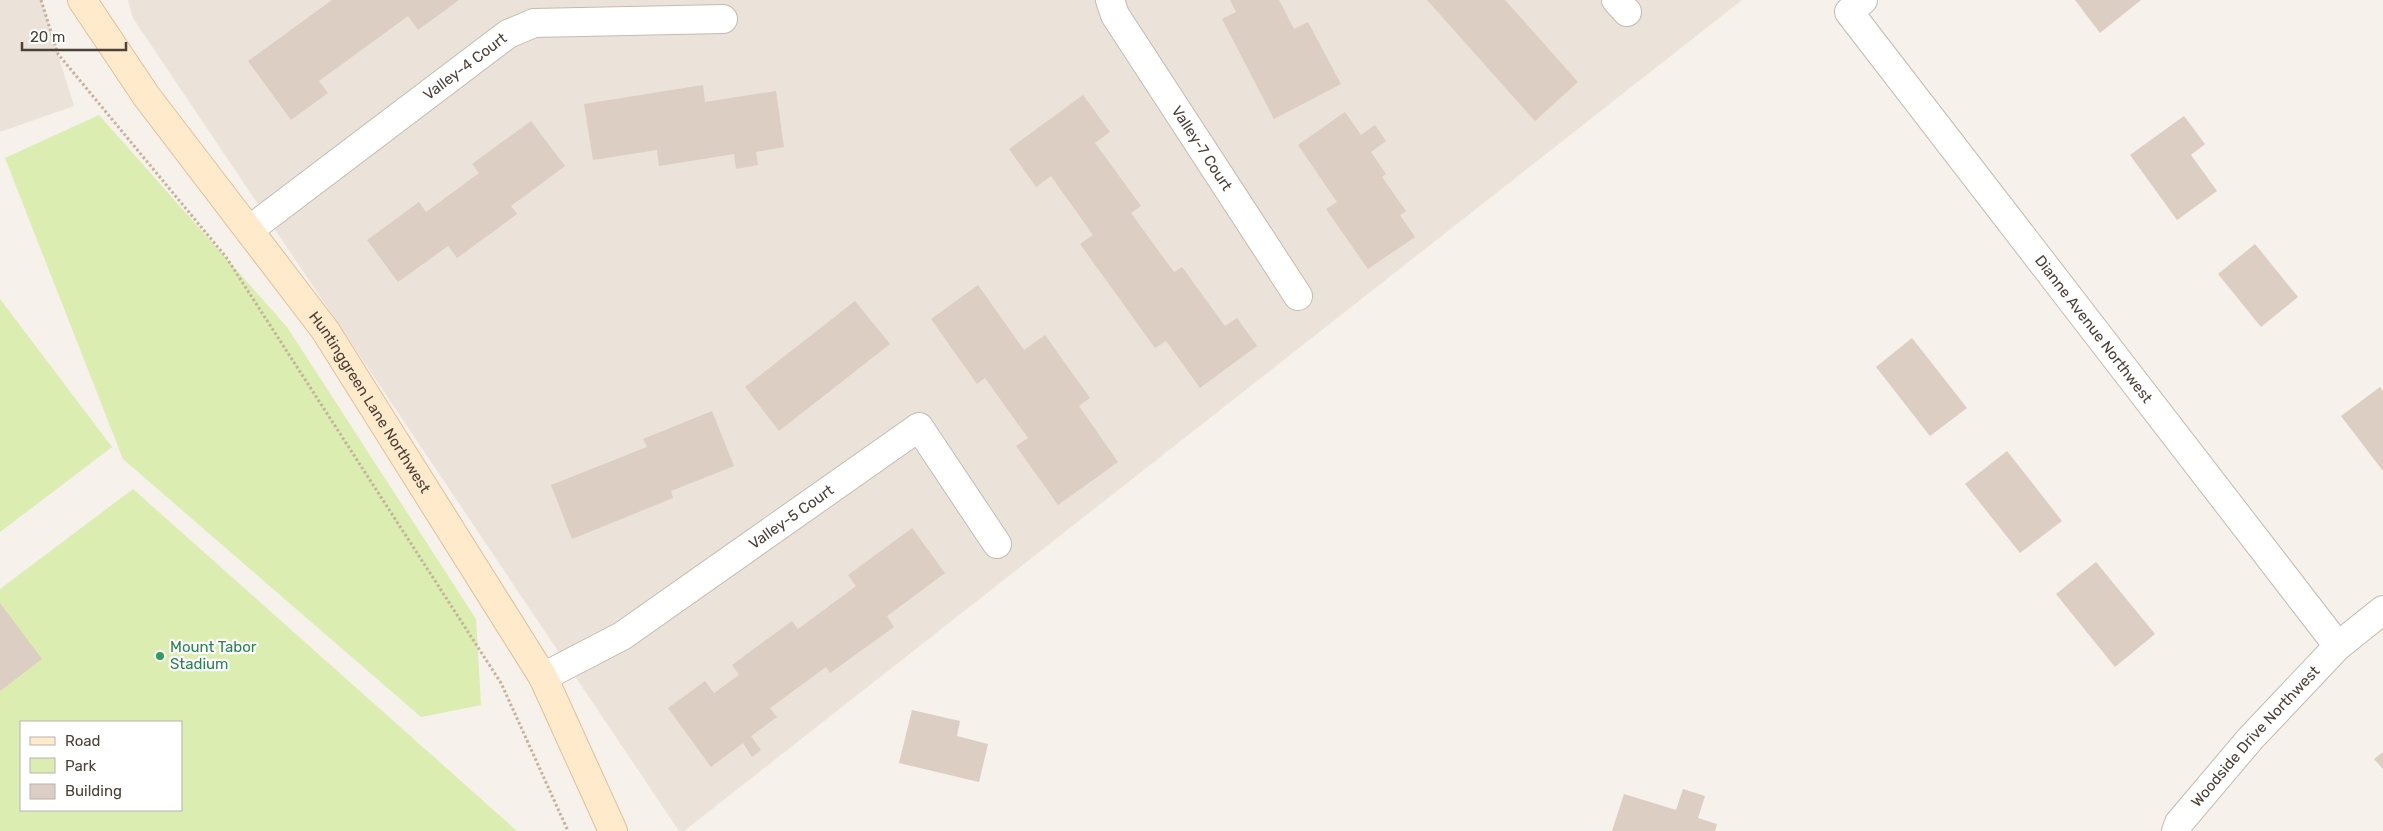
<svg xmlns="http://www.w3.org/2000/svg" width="2383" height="831" font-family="Rubik,sans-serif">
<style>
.residential{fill:#ebe2d9}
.green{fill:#dbedb1;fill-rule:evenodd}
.building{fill:#dccec2}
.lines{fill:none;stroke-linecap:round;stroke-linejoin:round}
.street-casing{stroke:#c6baaf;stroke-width:30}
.secondary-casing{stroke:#dcc19a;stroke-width:30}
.path{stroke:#c6b19c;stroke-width:3;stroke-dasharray:2.5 2.5;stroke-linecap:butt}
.street{stroke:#fff;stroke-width:28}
.secondary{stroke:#ffebcc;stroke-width:28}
.leisure-dot{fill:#2e9e5b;stroke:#fff;stroke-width:2}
.labels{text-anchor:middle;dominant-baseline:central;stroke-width:4.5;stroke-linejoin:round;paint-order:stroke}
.street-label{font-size:15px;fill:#4c4138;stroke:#fff}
.leisure-label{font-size:15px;fill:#27864d;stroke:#fff;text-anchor:start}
</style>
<rect width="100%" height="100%" fill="#f6f1eb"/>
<g class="residential">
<path d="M0 0H41L74 106 0 132Z"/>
<path d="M128 0H1742L684 831H679L133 18Z"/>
</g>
<g class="green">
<path d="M99 115 287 327 476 619 481 705 421 717 123 459 5 158Z"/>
<path d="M0 299 112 447 0 532Z"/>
<path d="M133 489 517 831H0V589ZM21 722H181V810H21Z"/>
</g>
<g class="building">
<path d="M332 0H459L418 30 408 16 319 81 328 93 291 120 248 61Z"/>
<path d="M1230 0H1279L1294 29 1308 22 1341 84 1274 119 1222 19 1236 12Z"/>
<path d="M1427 0H1505L1578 82 1535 121Z"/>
<path d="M2075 0H2141L2100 33Z"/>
<path d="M703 85 705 102 776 91 784 147 756 152 758 165 736 169 734 154 659 166 657 150 593 160 584 104Z"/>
<path d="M1083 95 1110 132 1095 143 1141 206 1131 213 1174 272 1182 267 1225 326 1237 318 1257 346 1200 388 1166 341 1155 348 1080 244 1093 235 1051 176 1036 187 1009 149Z"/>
<path d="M1345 112 1361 135 1375 125 1386 141 1371 152 1386 174 1382 177 1406 211 1400 215 1415 237 1368 269 1326 209 1337 202 1298 145Z"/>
<path d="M2184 116 2205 144 2191 155 2217 191 2177 220 2130 155Z"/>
<path d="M531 121 565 166 511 206 517 214 457 258 448 246 398 282 367 240 419 202 426 212 479 173 472 164Z"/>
<path d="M2255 244 2298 297 2261 327 2218 274Z"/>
<path d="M978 285 1024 350 1045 335 1090 398 1079 406 1118 462 1058 505 1016 446 1028 438 985 378 977 384 931 319Z"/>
<path d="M855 301 890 344 779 431 745 387Z"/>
<path d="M1912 338 1967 408 1930 436 1876 367Z"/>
<path d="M2380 387 2383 391V471L2341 416Z"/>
<path d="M712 411 734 466 671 491 673 498 572 539 551 485 647 447 643 439Z"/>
<path d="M2007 451 2062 521 2020 553 1965 484Z"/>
<path d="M912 528 945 573 887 616 894 627 830 673 826 667 770 708 777 717 751 736 761 750 752 757 743 743 711 767 668 708 705 681 714 693 739 675 732 665 792 621 798 629 856 586 848 575Z"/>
<path d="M2096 562 2155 634 2115 667 2056 594Z"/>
<path d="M0 603 42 659 0 691Z"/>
<path d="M912 710 960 721 957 736 988 744 979 782 899 763Z"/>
<path d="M2383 752V769L2374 759Z"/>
<path d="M1683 789 1705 796 1698 818 1717 824 1715 831H1612L1624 794 1676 810Z"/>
</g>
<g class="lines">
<g class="street-casing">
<g id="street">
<path id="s1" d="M1110 0 1115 15 1298 296"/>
<path d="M1616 0 1627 12"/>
<path id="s2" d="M1863 0 1849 12 2338 646"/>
<path id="s3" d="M249 230 508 34 534 23 723 19"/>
<path id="s4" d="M543 677 622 636 919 427 997 544"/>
<path id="s5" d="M2176 831 2179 823 2250 739 2338 646 2383 610"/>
</g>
</g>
<g class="secondary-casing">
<g id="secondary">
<path id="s6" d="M82 0 147 97 325 330 543 677 613 831"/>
</g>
</g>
<path class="path" d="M41 0 58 54 226 257 501 683 568 831"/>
<use href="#street" class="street"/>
<use href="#secondary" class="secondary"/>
</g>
<circle class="leisure-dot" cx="160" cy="656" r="5"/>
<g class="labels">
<g class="street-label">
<text stroke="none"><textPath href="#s3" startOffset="271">Valley-4 Court</textPath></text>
<text stroke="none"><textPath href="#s1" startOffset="175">Valley-7 Court</textPath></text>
<text stroke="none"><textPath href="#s2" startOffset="419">Dianne Avenue Northwest</textPath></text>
<text stroke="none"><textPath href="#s6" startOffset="495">Huntinggreen Lane Northwest</textPath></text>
<text stroke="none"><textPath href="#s4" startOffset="296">Valley-5 Court</textPath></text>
<text stroke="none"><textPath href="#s5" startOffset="124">Woodside Drive Northwest</textPath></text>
</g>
<g class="leisure-label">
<text x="170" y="647">Mount Tabor<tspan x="170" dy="17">Stadium</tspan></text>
</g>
</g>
<rect x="20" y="721" width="162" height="90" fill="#ffffff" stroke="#b7b3af"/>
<rect x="30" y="737" width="25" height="8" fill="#ffebcc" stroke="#b7b3af"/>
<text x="65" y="746" font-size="15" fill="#4c4138">Road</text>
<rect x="30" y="758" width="25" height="15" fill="#dbedb1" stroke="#b7b3af"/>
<text x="65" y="771" font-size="15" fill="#4c4138">Park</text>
<rect x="30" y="784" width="25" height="15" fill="#dccec2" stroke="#b7b3af"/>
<text x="65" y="796" font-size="15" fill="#4c4138">Building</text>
<path d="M22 42v8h104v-8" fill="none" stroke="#4c4138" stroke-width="2.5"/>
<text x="30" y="42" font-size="15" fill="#4c4138" stroke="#ffffff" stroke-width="4" paint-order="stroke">20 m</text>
</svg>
